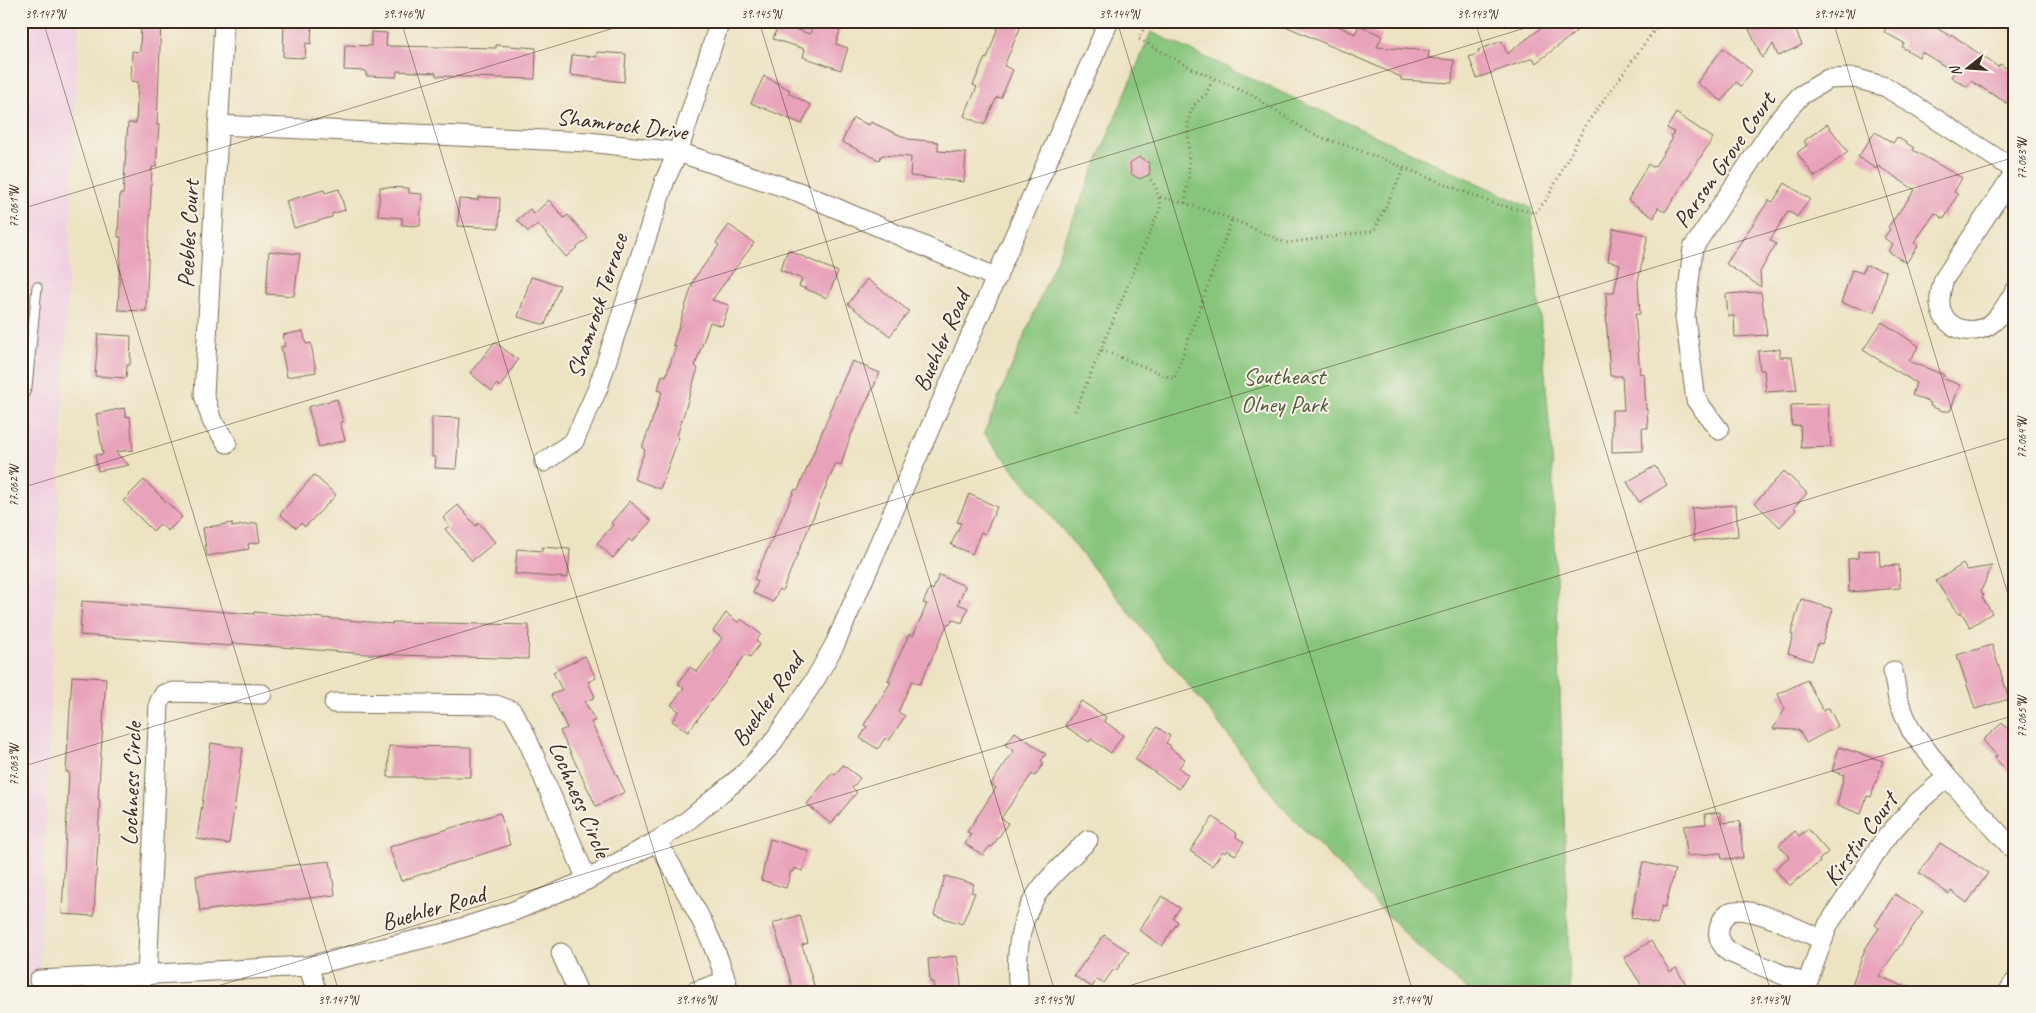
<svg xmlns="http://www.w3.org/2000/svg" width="2036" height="1013" font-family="Caveat,sans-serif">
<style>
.built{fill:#f1d0e2}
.green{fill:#87c57c;stroke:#61784d}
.building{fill:#e8a2ba}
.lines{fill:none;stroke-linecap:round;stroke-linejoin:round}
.service-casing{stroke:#796b58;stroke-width:11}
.minor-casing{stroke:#796b58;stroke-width:21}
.tertiary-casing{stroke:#796b58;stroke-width:24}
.path{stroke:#796b58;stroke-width:3;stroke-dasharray:1 4;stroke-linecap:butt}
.service{stroke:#fff;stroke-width:9}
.minor{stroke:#fff;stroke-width:19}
.tertiary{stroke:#fff;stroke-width:22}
.ticks{fill:none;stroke:#3b2a1e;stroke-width:1;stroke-opacity:0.45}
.labels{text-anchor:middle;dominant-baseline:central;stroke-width:4;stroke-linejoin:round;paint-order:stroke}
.street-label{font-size:24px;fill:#3b2a1e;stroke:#f7f3e8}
.park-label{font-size:24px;fill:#52583a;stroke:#f7f3e8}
.neatline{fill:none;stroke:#3b2a1e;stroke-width:2}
.ticks-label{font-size:12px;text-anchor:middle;fill:#3b2a1e}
</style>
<rect width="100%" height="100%" fill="#f7f3e8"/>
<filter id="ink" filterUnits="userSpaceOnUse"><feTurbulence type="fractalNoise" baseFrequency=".02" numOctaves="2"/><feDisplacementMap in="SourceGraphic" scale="10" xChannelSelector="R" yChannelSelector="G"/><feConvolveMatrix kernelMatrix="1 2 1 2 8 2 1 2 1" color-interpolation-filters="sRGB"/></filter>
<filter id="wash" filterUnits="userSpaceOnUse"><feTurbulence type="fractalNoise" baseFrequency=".0096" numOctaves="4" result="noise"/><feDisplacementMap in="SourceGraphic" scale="20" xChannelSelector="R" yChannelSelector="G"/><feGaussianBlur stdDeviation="1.12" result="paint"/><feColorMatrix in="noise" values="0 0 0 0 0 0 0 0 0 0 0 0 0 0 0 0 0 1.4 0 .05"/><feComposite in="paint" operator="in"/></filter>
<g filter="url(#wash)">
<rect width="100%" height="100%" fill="#ede3c3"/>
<path class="built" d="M21 21H79L39 980 21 981Z"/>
<path class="green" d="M1151 32 1531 208 1552 456 1570 992H1470L1423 952 1282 807 1214 717 984 433Z"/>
<g id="blocks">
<g class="building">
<path d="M141 21H161L157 125H159L156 167H152L146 311 118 310 121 237H118L120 194H123L128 123H136L138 82 131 81 132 51 140 52Z"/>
<path d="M284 21H312L311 44 306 43 305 58 283 57Z"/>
<path d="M814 21H822L841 27 836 44 848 48 841 70 803 57 805 49 773 39 778 24 810 34Z"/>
<path d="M1000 21H1023L1004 66 1013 70 1001 98 997 97 984 125 964 116 977 87 973 85 985 58 987 59Z"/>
<path d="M1274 21H1328L1355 34 1359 25 1382 36 1377 47 1429 51 1428 58 1454 60 1452 83 1401 80V77Z"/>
<path d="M1536 21H1568L1576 32 1536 63 1533 58 1477 78 1469 57 1479 53 1478 50 1502 41 1507 54 1541 28Z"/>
<path d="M1767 21H1783L1786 28 1793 24 1802 45 1778 56 1773 44 1762 58 1749 29Z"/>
<path d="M1890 21H1925L1950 36 1951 34 1998 67 2000 64 2015 74V108L1971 81 1967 87 1951 77 1954 72 1922 52 1919 57 1902 47 1904 43 1884 32Z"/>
<path d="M371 32 387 33 386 46 496 48V45L536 48 535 79 436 76V73L397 71 396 77 366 76V71L344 70 345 45 371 46Z"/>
<path d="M1723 48 1752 71 1741 86 1736 82 1722 101 1697 83Z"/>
<path d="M597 52 626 54 624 82 570 75 572 55 596 57Z"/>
<path d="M764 76 790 90 788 93 811 105 802 124 751 103Z"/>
<path d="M1676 113 1713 138 1665 212 1658 207 1654 218 1628 200 1648 164 1652 167 1655 166 1673 138 1671 137 1674 132 1667 128Z"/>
<path d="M853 118 869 125 871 122 908 139 938 142V151L966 153 964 182 910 176 911 157 882 155 879 160 842 142Z"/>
<path d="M1827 124 1848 152 1815 177 1797 153 1807 145 1804 141Z"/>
<path d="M1875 132 1893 143 1897 137 1914 148 1913 150 1962 178 1954 192 1958 194 1944 219 1935 213 1914 243 1918 246 1906 263 1888 251 1893 244 1884 238 1890 229 1888 227 1915 190 1878 166 1876 169 1858 157Z"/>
<path d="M1139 157 1149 163 1150 174 1140 179 1131 174 1130 163Z"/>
<path d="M1785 183 1810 199 1797 217 1788 211 1770 240 1776 244 1760 272 1761 287 1726 264 1769 200 1773 202Z"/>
<path d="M380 187 409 188V193L422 194 420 226 402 225V218L378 216Z"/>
<path d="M339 189 345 210 332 214V217L294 228 286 201 324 190 325 193Z"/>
<path d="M478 197 500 198 499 228 458 226 459 199 478 200Z"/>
<path d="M549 200 564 218 568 215 588 238 566 257 538 224 528 232 517 220 530 209 534 214Z"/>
<path d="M729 225 754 243 712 300 729 305 722 326 710 322 695 366 698 368 677 436 679 437 660 489 634 479 645 450 642 448 660 398 662 391 658 390 662 375 666 376 676 346 673 345 694 279 719 245 716 243Z"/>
<path d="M1613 228 1648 235 1638 281 1640 314H1635L1640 374 1644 373 1646 409H1647L1648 428H1642L1643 451 1612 452V410H1624L1622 376H1610L1606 315H1607L1606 293H1614L1620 264 1608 261Z"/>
<path d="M788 250 838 272 827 298 799 286 802 279 780 270Z"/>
<path d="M269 251 300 254 294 296 266 294Z"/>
<path d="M1865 265 1886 271 1875 312 1841 303 1852 270 1863 273Z"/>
<path d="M531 277 560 285 545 325 518 317Z"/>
<path d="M867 279 909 311 890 336 848 304Z"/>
<path d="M1761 292 1767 335 1735 337 1734 316H1728L1726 294Z"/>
<path d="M1882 322 1919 346 1909 361 1944 375 1942 378 1960 385 1950 411H1943L1930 406 1931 403 1912 395 1916 383 1863 350Z"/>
<path d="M303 331 306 344 311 343 316 372 287 377 281 347 285 346 283 335Z"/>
<path d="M98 334 131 336 130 365H127L126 378 95 376Z"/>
<path d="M495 342 518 360 500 387 497 384 492 391 470 373Z"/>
<path d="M1780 349V357H1792L1797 390 1766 392 1764 370H1760L1758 351Z"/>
<path d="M852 361 880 373 850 437 841 465 836 463 782 591 779 589 773 602 753 593 758 581 754 579 795 489 798 490 830 413 829 412Z"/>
<path d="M337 399 343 422 340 423 345 440 319 447 308 407Z"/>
<path d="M1828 404 1831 447 1801 448 1800 425 1792 426 1791 405Z"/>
<path d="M124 408 126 417 130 416 133 450 115 452 129 465 98 471 95 455 103 454 96 414Z"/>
<path d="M432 417 460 418 456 469 435 468 436 457H432Z"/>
<path d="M1655 466 1667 485 1639 502 1627 482Z"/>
<path d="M1784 471 1807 493 1794 507 1796 510 1780 527 1755 503Z"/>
<path d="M314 475 336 495 305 527 301 523 296 528 280 514Z"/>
<path d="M144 480 182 517 168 531 160 524 153 531 123 501Z"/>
<path d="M969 494 997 507 985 534 981 532 972 554 951 545 961 523 957 522Z"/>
<path d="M630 501 651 521 632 542 629 539 613 558 597 543 613 525 611 523Z"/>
<path d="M458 505 476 526 479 523 495 542 472 561 445 529 449 526 443 518Z"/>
<path d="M1736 505 1738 536 1694 541 1692 508Z"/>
<path d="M232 523V527L257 523 260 542 248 544 249 549 207 556 203 528Z"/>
<path d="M542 547 570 549 568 578 515 574 517 549 542 551Z"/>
<path d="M1879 550 1880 566 1899 565 1900 588 1849 592 1848 559 1858 558V551Z"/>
<path d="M1963 564 1967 570 1992 566 1981 591 1984 596 1982 597 1992 613 1970 627 1961 612 1958 614 1936 581Z"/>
<path d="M939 575 965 586 958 604 968 608 962 623 952 619 950 624 948 623 920 684 912 681 898 712 905 716 889 741 885 738 878 749 860 738 867 727 864 725 891 682 888 681 909 634 913 636 927 604 923 603 930 588 933 590Z"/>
<path d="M1801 599 1833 609 1822 644 1818 643 1812 661 1788 653 1793 635 1791 634Z"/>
<path d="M82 601 254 614V612L392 624V622L529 625 528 659 366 654 232 643 231 646 80 635Z"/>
<path d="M726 613 739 623 741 619 761 634 756 641 760 644 750 657 746 654 688 732 672 721 679 711 671 705 684 688 678 684 690 667 697 672 722 638 713 631Z"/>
<path d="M1992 645 2009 699 1975 709 1957 655Z"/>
<path d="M585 656 596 678 588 682 595 697 585 702 595 721 591 722 625 792 596 806 560 731 567 728 551 695 562 690 553 672Z"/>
<path d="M72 676 106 678 98 799 100 800 94 916 62 914 69 772H66Z"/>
<path d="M1807 680 1823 711 1829 708 1838 726 1806 743 1799 730 1773 729 1785 709 1778 694Z"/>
<path d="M1081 701 1106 717 1104 721 1123 735 1111 753 1091 739 1089 742 1065 726Z"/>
<path d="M2002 723 2015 737V780L1995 758 1997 756 1983 740Z"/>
<path d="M1157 727 1170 736 1166 743 1171 746 1170 748 1185 759 1179 768 1188 775 1179 789 1135 759Z"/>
<path d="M1015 732 1046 754 1041 761 1044 763 1035 776 1032 774 1001 818 1008 823 992 847 990 846 983 855 965 844 971 834 967 832 996 788 991 784 1014 751 1005 745Z"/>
<path d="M211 743 243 748 229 844 197 839Z"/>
<path d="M389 746 471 747V777H388Z"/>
<path d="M1839 747 1883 761 1871 797 1867 796 1861 814 1837 805 1844 775 1832 771Z"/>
<path d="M843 765 860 778 852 788 857 792 831 824 807 804 832 773 835 775Z"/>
<path d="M1720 812 1722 823 1740 821 1743 858 1722 859 1721 853 1687 856 1684 826 1706 824 1705 814Z"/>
<path d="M500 813 510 845 401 881 389 847Z"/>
<path d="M1213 817 1237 834 1236 837 1244 842 1235 855 1227 850 1225 853 1223 851 1212 866 1190 851Z"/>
<path d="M1808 829 1828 852 1819 860 1820 862 1789 886 1775 869 1789 857 1779 845 1795 831 1799 836Z"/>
<path d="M770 839 809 851 802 871 795 868 794 872 791 871 786 888 761 880Z"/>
<path d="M1940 843 1988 873 1967 903 1951 891 1949 894 1919 873Z"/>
<path d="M330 861 335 895 200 911 196 876Z"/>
<path d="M1643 862 1675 870 1665 907 1662 906 1657 924 1631 917Z"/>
<path d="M945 876 974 884 971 892 975 893 962 924 934 915Z"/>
<path d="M1895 894 1923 912 1879 976 1917 992H1864L1851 987 1865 949 1879 928 1875 925Z"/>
<path d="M1162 896 1180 908 1173 918 1178 922 1162 946 1139 930Z"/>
<path d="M800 915 808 943 802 945 816 992H794L773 923Z"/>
<path d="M1104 935 1129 952 1116 971 1114 969 1104 983 1097 979 1092 987 1074 976Z"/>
<path d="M1651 941 1670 972 1676 968 1687 986 1678 992H1646L1624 958Z"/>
<path d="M957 956 962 992H934L933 982H930L928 959Z"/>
</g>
</g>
</g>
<g filter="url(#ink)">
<use href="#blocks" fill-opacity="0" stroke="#796b58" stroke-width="1"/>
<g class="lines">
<g class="service-casing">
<path id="service" d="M21 401 27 387 37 287"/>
</g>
<g class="minor-casing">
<g id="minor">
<path d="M224 21 204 395 212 421 227 443"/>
<path d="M218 125 588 142 678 152 799 192 997 278"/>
<path d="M2015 172 1944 279C1941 289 1938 300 1941 310 1948 332 1976 336 1992 323 2002 315 2008 301 2015 291"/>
<path d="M1719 430 1696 400 1685 317 1693 248 1776 123 1800 96 1828 79 1855 78 1886 87 2015 170"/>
<path d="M544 462 574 441 598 388 665 180 678 152 720 21"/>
<path d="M1893 671 1898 700 1911 730 1947 777 2015 851"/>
<path d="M334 703 496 705 512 711 525 734 587 880"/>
<path d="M657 841C685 890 715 937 729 992"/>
<path d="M561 953 578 992"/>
<path d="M308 966 317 992"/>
<path d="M147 976 159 703 164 694 173 692 262 694"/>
<path d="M39 980 308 966 446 933 514 911 587 880 657 841 686 822 716 797 743 775 771 745 816 678 835 644 1109 21"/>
<path d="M1807 985 1729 952C1721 945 1716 936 1720 925 1722 920 1724 916 1728 913 1745 902 1805 932 1823 940"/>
<path d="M694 992 726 981"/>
<path d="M1019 992C1015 958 1018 923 1037 894 1049 875 1073 856 1088 840"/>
<path d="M1804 992 1828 925 1884 840 1917 803 1947 777"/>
</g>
</g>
<g class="tertiary-casing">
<path id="tertiary" d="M2010 992 2015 984"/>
</g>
<g class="path">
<path d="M1147 21 1139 39 1193 69 1252 95 1305 130 1323 138 1354 148 1495 204 1535 213 1547 199 1585 126 1661 21"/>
<path d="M1160 197 1185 203 1232 219 1286 243 1374 231 1404 168"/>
<path d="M1185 203 1189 174 1188 120 1194 105 1206 94 1214 77"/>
<path d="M1102 350 1174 379 1232 219"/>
<path d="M1075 411 1161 206 1156 187 1149 178"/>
</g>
<use href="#service" class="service"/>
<use href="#minor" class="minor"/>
<use href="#tertiary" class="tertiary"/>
</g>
</g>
<path class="ticks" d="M43 21 339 992M401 21 697 992M759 21 1055 992M1117 21 1413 992M1475 21 1771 992M1833 21 2015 617M21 209 637 21M21 488 1548 21M21 767 2015 157M198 992 2015 436M1109 992 2015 715"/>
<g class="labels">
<g class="street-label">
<text transform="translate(622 124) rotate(7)">Shamrock Drive</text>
<text transform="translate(1724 160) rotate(-55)">Parson Grove Court</text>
<text transform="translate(188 234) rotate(-87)">Peebles Court</text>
<text transform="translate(597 306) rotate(-72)">Shamrock Terrace</text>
<text transform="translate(941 341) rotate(-66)">Buehler Road</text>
<text transform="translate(767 700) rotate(-55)">Buehler Road</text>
<text transform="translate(131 784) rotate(-88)">Lochness Circle</text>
<text transform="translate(580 799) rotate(67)">Lochness Circle</text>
<text transform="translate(1860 839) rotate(-54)">Kirstin Court</text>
<text transform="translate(433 908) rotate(-16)">Buehler Road</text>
</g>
<g class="park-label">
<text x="1284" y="376">Southeast<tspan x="1284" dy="28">Olney Park</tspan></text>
</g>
</g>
<rect width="2036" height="1013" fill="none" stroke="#f7f3e8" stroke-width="55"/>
<g transform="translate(1968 68) rotate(253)" stroke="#f7f3e8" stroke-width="4" paint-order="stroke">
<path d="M0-4L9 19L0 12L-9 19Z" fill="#3b2a1e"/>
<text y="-8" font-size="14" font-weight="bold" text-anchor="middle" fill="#3b2a1e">N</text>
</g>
<rect x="28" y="28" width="1980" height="958" class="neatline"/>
<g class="ticks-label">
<text x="45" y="18">39.147°N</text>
<text x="403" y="18">39.146°N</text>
<text x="761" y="18">39.145°N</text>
<text x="1119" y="18">39.144°N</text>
<text x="1477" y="18">39.143°N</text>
<text x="1834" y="18">39.142°N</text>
<text transform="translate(2022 159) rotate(-90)" y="4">77.063°W</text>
<text transform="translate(14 207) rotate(-90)" y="4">77.061°W</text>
<text transform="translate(2022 438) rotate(-90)" y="4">77.064°W</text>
<text transform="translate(14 486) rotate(-90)" y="4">77.062°W</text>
<text transform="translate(2022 717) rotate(-90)" y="4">77.065°W</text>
<text transform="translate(14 765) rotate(-90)" y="4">77.063°W</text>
<text x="338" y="1004">39.147°N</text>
<text x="696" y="1004">39.146°N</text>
<text x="1053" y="1004">39.145°N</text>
<text x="1411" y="1004">39.144°N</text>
<text x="1769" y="1004">39.143°N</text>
</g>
</svg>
